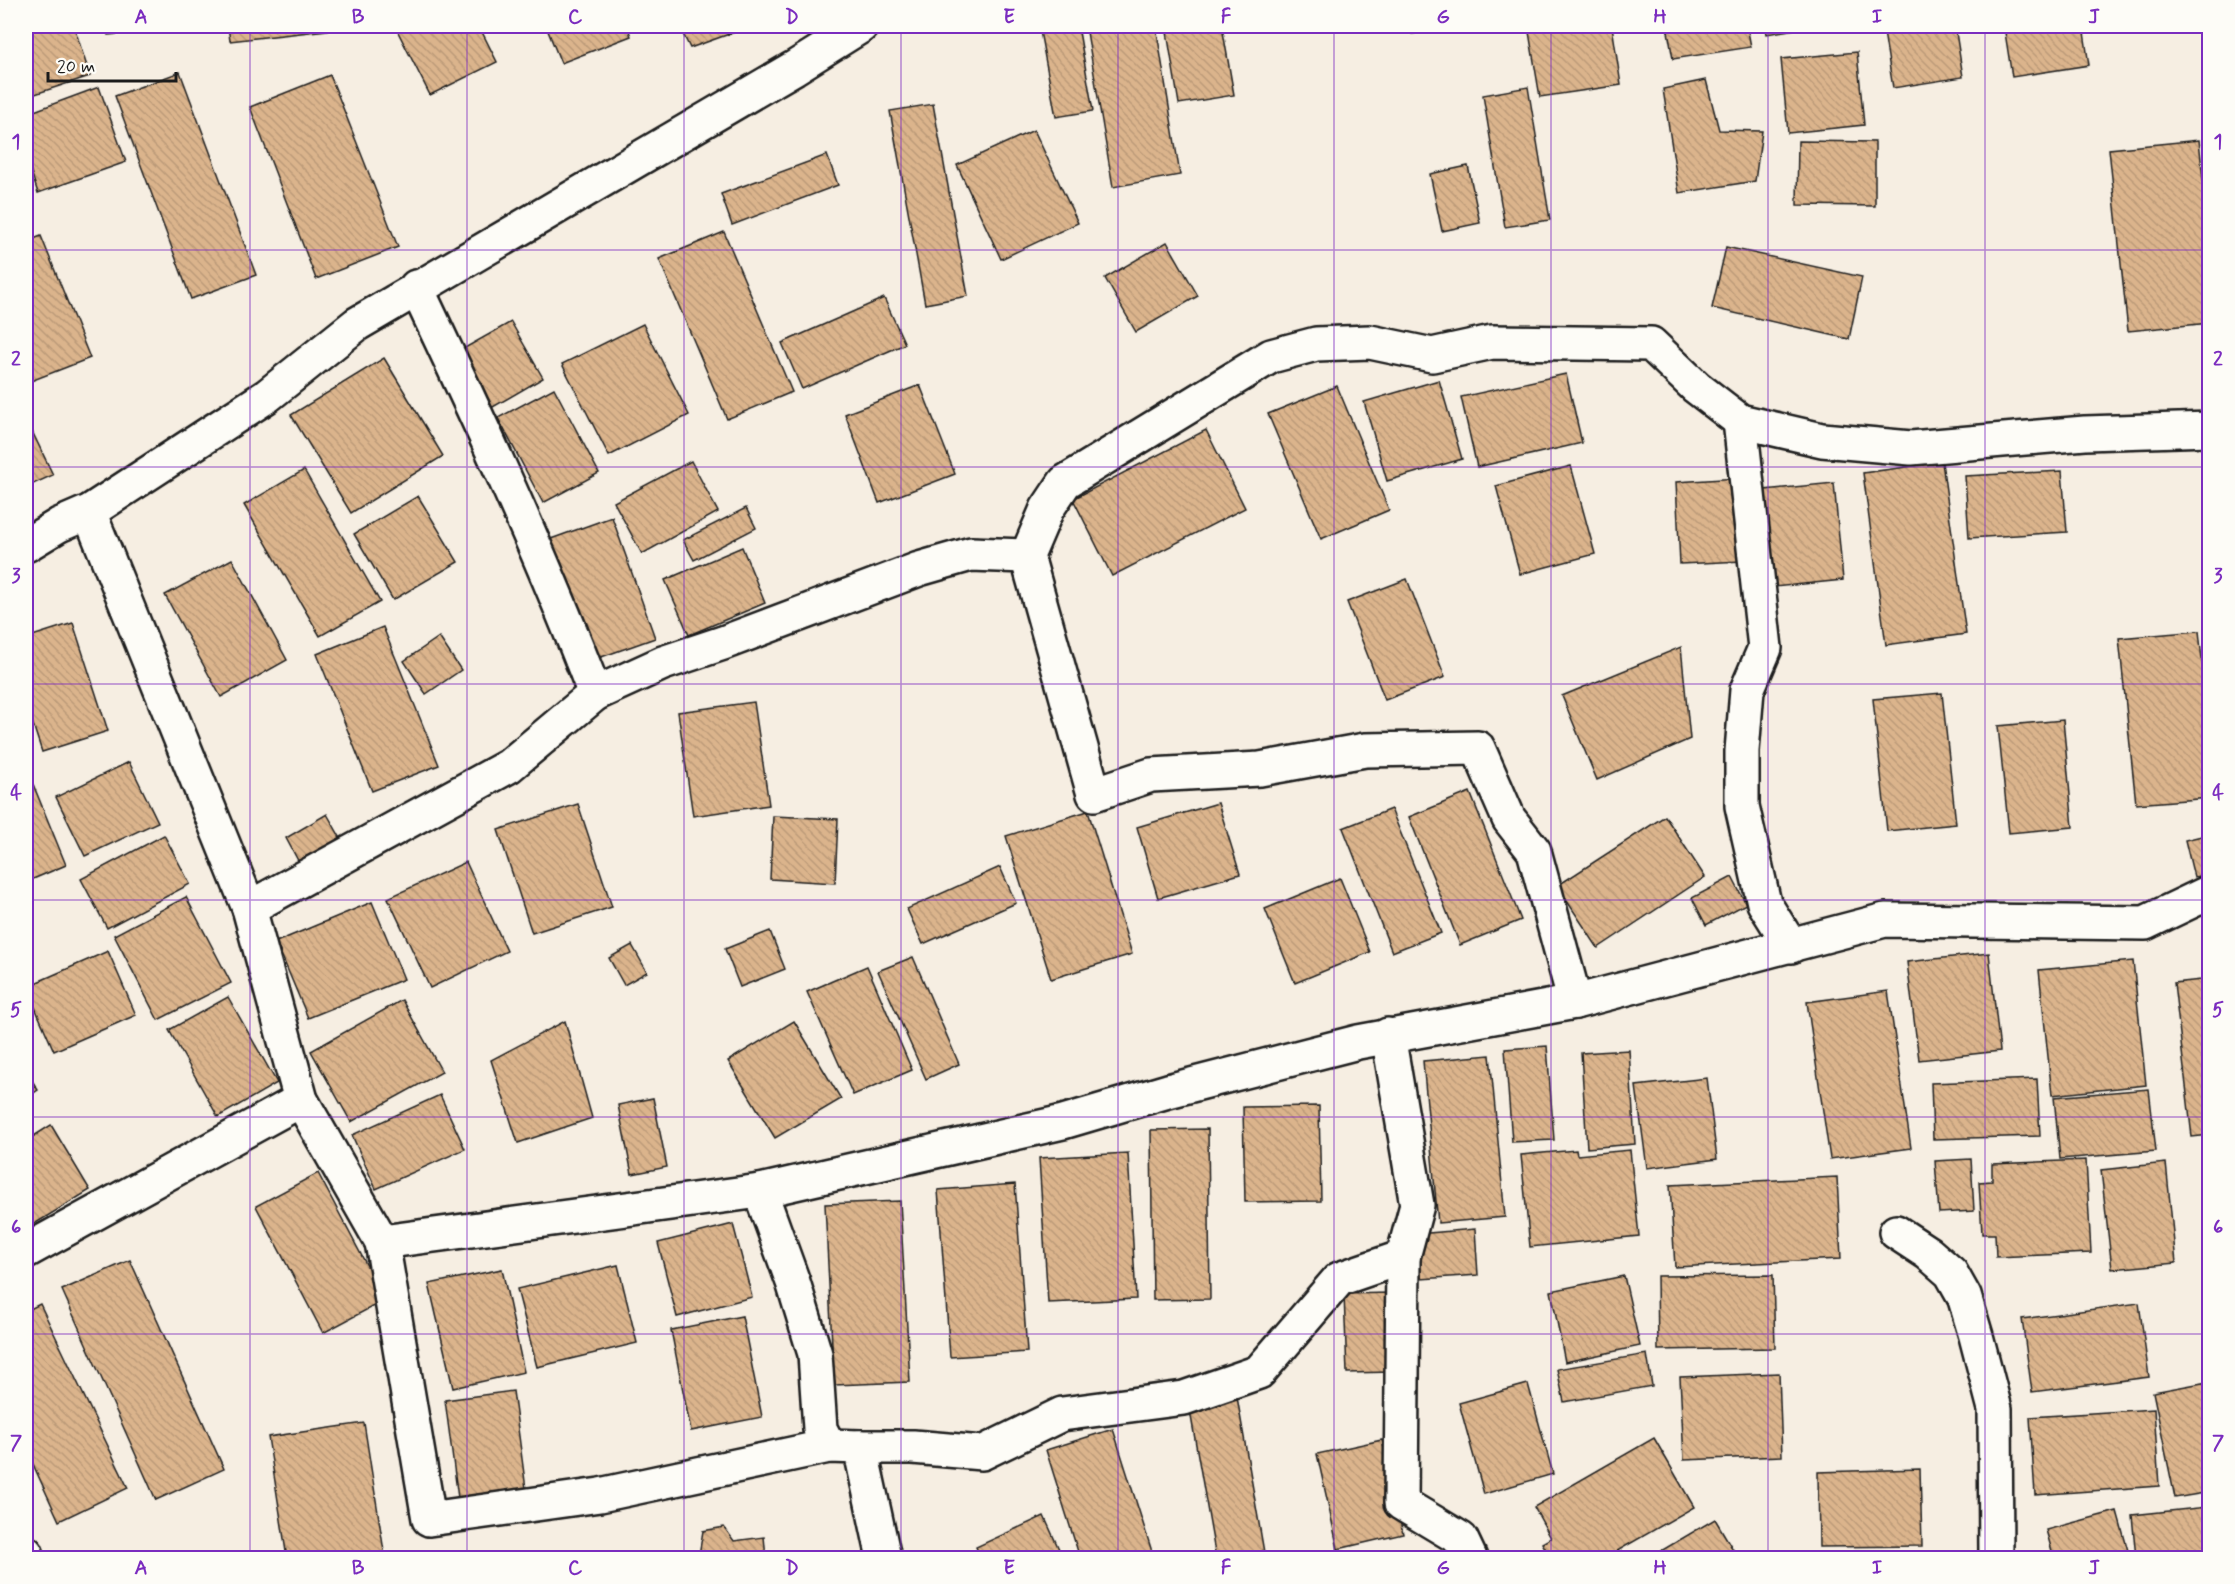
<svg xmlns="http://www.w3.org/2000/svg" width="2235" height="1584" font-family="Mynerve,sans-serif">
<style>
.building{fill:url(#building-back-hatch);stroke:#1c1c1c;stroke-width:1.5}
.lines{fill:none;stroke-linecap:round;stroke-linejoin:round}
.minor-casing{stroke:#1c1c1c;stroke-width:38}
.minor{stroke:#fdfcf7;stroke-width:33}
.grid{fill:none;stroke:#7b2cbf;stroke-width:1.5;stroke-opacity:0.55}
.neatline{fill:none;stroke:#7b2cbf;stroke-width:2}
.grid-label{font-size:20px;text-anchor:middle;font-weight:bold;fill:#7b2cbf}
</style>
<defs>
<pattern id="building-back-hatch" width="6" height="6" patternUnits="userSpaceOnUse" patternTransform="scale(1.5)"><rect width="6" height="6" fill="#dbb48c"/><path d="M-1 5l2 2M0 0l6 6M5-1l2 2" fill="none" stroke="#bb9a78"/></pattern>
</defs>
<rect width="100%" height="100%" fill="#f6eee2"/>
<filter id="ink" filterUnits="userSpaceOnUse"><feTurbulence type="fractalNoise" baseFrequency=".0167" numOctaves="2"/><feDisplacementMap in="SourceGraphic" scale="12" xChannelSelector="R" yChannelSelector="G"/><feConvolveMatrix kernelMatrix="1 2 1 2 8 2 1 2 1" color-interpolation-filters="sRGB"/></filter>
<g filter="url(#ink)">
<g class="building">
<path d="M26 26H74L90 76 26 97Z"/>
<path d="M107 26H211L108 35Z"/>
<path d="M228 26H327V30L230 41Z"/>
<path d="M395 26H479L497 62 430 95Z"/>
<path d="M546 26H627L631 36 561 63Z"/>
<path d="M679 26H745L746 28 690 48Z"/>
<path d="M1078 26 1093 111 1056 117 1040 31Z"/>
<path d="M1086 26H1156L1180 175 1113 187Z"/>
<path d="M1166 26H1222L1234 95 1179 104Z"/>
<path d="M1410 26H1461L1412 34Z"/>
<path d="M1528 26H1612L1621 85 1540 97Z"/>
<path d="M1667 26H1747L1751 47 1673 59Z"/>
<path d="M1765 26H1813L1767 34Z"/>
<path d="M1883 26H1955L1963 77 1893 88Z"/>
<path d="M2004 26H2083L2089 65 2012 77Z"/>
<path d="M1857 52 1864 125 1788 133 1781 59Z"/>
<path d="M180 72 256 275 191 299 115 96Z"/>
<path d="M330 75 398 247 316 279 250 107Z"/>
<path d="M1706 80 1719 130 1762 131 1755 181 1679 193 1663 89Z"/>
<path d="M99 87 126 162 38 193 26 157V114Z"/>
<path d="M1528 87 1550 220 1505 227 1483 95Z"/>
<path d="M933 104 968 296 925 304 890 111Z"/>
<path d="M1034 130 1078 223 1001 259 957 165Z"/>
<path d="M2199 140 2210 248V323L2128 331 2109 149Z"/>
<path d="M1798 141 1875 142V206L1797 205Z"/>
<path d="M827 155 838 185 732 225 721 194Z"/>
<path d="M1468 166 1480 223 1442 231 1430 174Z"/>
<path d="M724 232 792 392 727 419 659 259Z"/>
<path d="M41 236 90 358 26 383V242Z"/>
<path d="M1167 242 1198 296 1136 332 1105 278Z"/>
<path d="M1726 247 1862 277 1849 339 1712 308Z"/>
<path d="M884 298 905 344 802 389 782 343Z"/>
<path d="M511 322 543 378 486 411 454 354Z"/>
<path d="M643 324 689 415 609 456 562 364Z"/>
<path d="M384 358 443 456 351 513 291 415Z"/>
<path d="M1566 374 1582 443 1477 467 1461 397Z"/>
<path d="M1439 380 1462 459 1387 481 1364 402Z"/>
<path d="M920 385 955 474 879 503 845 414Z"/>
<path d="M1337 386 1389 510 1321 539 1268 414Z"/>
<path d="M554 388 599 473 543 503 498 418Z"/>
<path d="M29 425 53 475 33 484 26 468V427Z"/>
<path d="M1206 430 1245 508 1112 576 1073 499Z"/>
<path d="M691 461 718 512 642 554 614 502Z"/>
<path d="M1942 462 1966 634 1886 645 1863 473Z"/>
<path d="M1571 466 1595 554 1520 574 1496 486Z"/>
<path d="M304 470 380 602 320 636 244 505Z"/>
<path d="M2062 471 2067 532 1969 538 1965 476Z"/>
<path d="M1738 478 1743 561 1680 564 1676 482Z"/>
<path d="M1834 483 1843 580 1774 587 1764 490Z"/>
<path d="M418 496 458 562 393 600 354 534Z"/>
<path d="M746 508 756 528 694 560 683 540Z"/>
<path d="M612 517 655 638 590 661 548 540Z"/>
<path d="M742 547 765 603 689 635 665 580Z"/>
<path d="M232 559 287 660 221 697 165 595Z"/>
<path d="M1407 579 1445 677 1385 700 1347 602Z"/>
<path d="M73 623 108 731 42 752 26 703V638Z"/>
<path d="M383 627 439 765 372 791 317 654Z"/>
<path d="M2199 631 2210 735V798L2136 804 2119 638Z"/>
<path d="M439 637 461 670 426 694 404 661Z"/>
<path d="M1681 647 1690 739 1597 780 1562 696Z"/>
<path d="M1942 693 1956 824 1887 831 1873 699Z"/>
<path d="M754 702 769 805 693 816 678 712Z"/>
<path d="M2063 720 2073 827 2009 833 1998 726Z"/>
<path d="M129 762 158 822 85 856 56 797Z"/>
<path d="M26 767 66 865 26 882Z"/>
<path d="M1470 792 1521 920 1460 945 1409 817Z"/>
<path d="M1218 803 1240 874 1158 898 1137 827Z"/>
<path d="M578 804 612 907 532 933 498 830Z"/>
<path d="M1391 809 1441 933 1392 952 1343 828Z"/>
<path d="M1088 811 1132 954 1051 979 1006 836Z"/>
<path d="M327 814 344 844 302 868 286 838Z"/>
<path d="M773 816 838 819 835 883 770 879Z"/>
<path d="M1665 816 1705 877 1598 948 1557 886Z"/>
<path d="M2210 834V874L2194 877 2185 840Z"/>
<path d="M164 835 190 884 107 928 81 879Z"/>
<path d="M466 862 507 951 430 988 388 898Z"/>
<path d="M1000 867 1016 903 923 944 907 909Z"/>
<path d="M1732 877 1746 904 1706 925 1692 898Z"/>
<path d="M1340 878 1370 952 1295 983 1265 909Z"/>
<path d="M186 897 231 983 158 1020 114 935Z"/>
<path d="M372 902 404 979 308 1018 276 942Z"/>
<path d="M770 931 785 969 740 987 725 949Z"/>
<path d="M632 945 647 972 624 985 609 958Z"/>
<path d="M108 951 136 1015 54 1051 26 987Z"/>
<path d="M1989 953 2000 1051 1919 1060 1907 962Z"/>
<path d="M913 957 959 1064 926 1079 878 971Z"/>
<path d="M2133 961 2146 1085 2052 1095 2039 970Z"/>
<path d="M867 966 912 1070 853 1095 807 992Z"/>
<path d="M2210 979V1135L2192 1137 2174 983Z"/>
<path d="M1888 991 1911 1148 1830 1159 1807 1002Z"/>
<path d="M228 997 277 1083 218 1117 169 1030Z"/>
<path d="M402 1000 442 1072 351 1122 311 1051Z"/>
<path d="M565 1021 592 1118 518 1143 491 1060Z"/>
<path d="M794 1021 841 1099 775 1138 728 1061Z"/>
<path d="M1547 1046 1554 1140 1512 1142 1505 1049Z"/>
<path d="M1629 1050 1635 1144 1587 1148 1581 1053Z"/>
<path d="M1490 1055 1505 1217 1438 1223 1423 1061Z"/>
<path d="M26 1071 38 1090 26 1098Z"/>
<path d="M1707 1078 1717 1159 1647 1168 1636 1086Z"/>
<path d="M2037 1079 2040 1136 1933 1139 1931 1083Z"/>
<path d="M2149 1089 2156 1151 2060 1159 2054 1097Z"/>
<path d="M440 1095 465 1149 376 1189 352 1135Z"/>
<path d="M653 1098 667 1167 632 1174 618 1105Z"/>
<path d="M1319 1106 1321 1201 1245 1202 1243 1107Z"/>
<path d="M51 1125 90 1190 26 1229V1141Z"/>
<path d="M1208 1129 1210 1299 1153 1300 1151 1130Z"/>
<path d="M1576 1150 1577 1155 1630 1150 1639 1236 1530 1247 1521 1155Z"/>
<path d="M1128 1153 1136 1299 1048 1303 1039 1158Z"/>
<path d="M1971 1159 1974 1211 1939 1213 1935 1161Z"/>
<path d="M2086 1160 2091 1253 1996 1257 1995 1234H1982L1979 1182 1992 1181V1164Z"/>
<path d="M2166 1163 2176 1263 2112 1269 2101 1170Z"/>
<path d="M318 1173 385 1300 323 1333 256 1206Z"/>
<path d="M1837 1177 1841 1259 1675 1267 1670 1185Z"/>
<path d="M1015 1184 1027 1352 950 1357 938 1190Z"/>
<path d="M900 1201 910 1382 834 1385 825 1204Z"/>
<path d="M733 1224 752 1297 677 1317 658 1243Z"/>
<path d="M1475 1229 1478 1275 1421 1279 1417 1234Z"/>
<path d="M130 1260 224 1469 156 1500 62 1290Z"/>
<path d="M618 1265 637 1343 537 1367 517 1289Z"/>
<path d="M502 1269 524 1372 453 1388 429 1284Z"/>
<path d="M1773 1275 1775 1348 1658 1350 1657 1276Z"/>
<path d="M1624 1276 1640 1346 1565 1362 1551 1291Z"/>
<path d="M1390 1293 1393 1372 1347 1373 1344 1294Z"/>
<path d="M2139 1303 2149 1377 2032 1392 2022 1319Z"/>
<path d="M40 1304 128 1488 59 1521 26 1449V1311Z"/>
<path d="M742 1316 762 1417 691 1431 671 1330Z"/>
<path d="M1647 1354 1652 1386 1564 1402 1557 1369Z"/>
<path d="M1779 1373 1782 1456 1684 1460 1680 1377Z"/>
<path d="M2208 1382 2210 1492 2175 1498 2153 1392Z"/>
<path d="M1528 1384 1553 1474 1484 1494 1459 1403Z"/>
<path d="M513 1391 526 1489 458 1498 445 1400Z"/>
<path d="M1237 1397 1265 1558H1216L1189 1405Z"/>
<path d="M2154 1409 2159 1486 2035 1495 2030 1417Z"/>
<path d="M364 1423 385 1558H287L268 1437Z"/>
<path d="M1113 1429 1154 1558H1080L1046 1450Z"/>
<path d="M1654 1438 1694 1507 1605 1558H1551L1542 1543 1551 1538 1534 1507Z"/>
<path d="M1382 1440 1403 1534 1338 1549 1317 1454Z"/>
<path d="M1920 1469 1922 1546 1819 1547 1818 1472Z"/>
<path d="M2207 1507 2210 1558H2136L2132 1515Z"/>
<path d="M2117 1511 2130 1558H2054L2046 1530Z"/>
<path d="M1044 1516 1063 1558H981L976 1547Z"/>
<path d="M1715 1519 1738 1558H1649Z"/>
<path d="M724 1527 734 1541 764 1537 766 1558H688L699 1555 703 1531Z"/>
</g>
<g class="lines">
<g class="minor-casing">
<g id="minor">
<path d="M416 287C480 422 542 555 595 694"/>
<path d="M1740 421 1765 648 1747 690 1742 751V806L1764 903 1791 946"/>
<path d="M89 512 249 908 301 1100 382 1242 760 1191 1063 1122 1168 1091 1358 1042 1575 1002 1885 920 2145 923 2210 892"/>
<path d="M26 545 59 525 89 512 267 396 357 324 794 68 861 26"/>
<path d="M249 908 509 766 595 694 663 663 723 643 919 569 971 554 1027 556"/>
<path d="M1575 1002 1534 851 1509 819 1478 748 1365 750 1260 769 1151 775 1094 794 1027 556 1047 509 1065 482 1271 356 1316 344 1370 342 1432 355 1492 342 1651 344 1696 387 1740 421 1822 440 1911 448 2085 433 2210 429"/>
<path d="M760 1191 793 1282 815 1354 820 1429 829 1446"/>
<path d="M1896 1232 1928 1253 1951 1273 1964 1296 1976 1336 1995 1409 1996 1558"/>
<path d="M382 1242 429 1519 600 1495 829 1446 860 1447 884 1558"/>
<path d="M26 1251 301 1100"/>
<path d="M1403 1257 1401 1503 1461 1539 1470 1558"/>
<path d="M860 1447H913L982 1453 1062 1414 1184 1398 1259 1372 1339 1279 1403 1257 1417 1205 1388 1035"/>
<path d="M26 1553 28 1558"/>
</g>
</g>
<use href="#minor" class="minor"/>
</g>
</g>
<path class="grid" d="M250 26V1558M467 26V1558M684 26V1558M901 26V1558M1118 26V1558M1334 26V1558M1551 26V1558M1768 26V1558M1985 26V1558M26 250H2210M26 467H2210M26 684H2210M26 900H2210M26 1117H2210M26 1334H2210"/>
<rect width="2235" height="1584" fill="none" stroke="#fdfcf7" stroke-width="66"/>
<path d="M48 72v9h128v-9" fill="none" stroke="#1c1c1c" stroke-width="3"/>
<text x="57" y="72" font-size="18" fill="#1c1c1c" stroke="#fdfcf7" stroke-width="4.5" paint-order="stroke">20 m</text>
<rect x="33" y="33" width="2169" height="1518" class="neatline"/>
<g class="grid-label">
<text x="141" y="23">A</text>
<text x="358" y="23">B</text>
<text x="575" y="23">C</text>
<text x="792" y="23">D</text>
<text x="1009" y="23">E</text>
<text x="1226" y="23">F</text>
<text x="1443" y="23">G</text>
<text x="1660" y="23">H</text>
<text x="1877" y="23">I</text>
<text x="2094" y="23">J</text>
<text x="16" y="148">1</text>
<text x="2218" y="148">1</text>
<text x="16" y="365">2</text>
<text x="2218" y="365">2</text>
<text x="16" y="582">3</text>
<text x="2218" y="582">3</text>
<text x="16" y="799">4</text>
<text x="2218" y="799">4</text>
<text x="16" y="1016">5</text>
<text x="2218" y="1016">5</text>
<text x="16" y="1233">6</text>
<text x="2218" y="1233">6</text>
<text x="16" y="1449">7</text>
<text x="2218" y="1449">7</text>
<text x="141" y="1574">A</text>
<text x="358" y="1574">B</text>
<text x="575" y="1574">C</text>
<text x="792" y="1574">D</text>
<text x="1009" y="1574">E</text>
<text x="1226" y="1574">F</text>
<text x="1443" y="1574">G</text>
<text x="1660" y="1574">H</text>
<text x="1877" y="1574">I</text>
<text x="2094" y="1574">J</text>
</g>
</svg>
